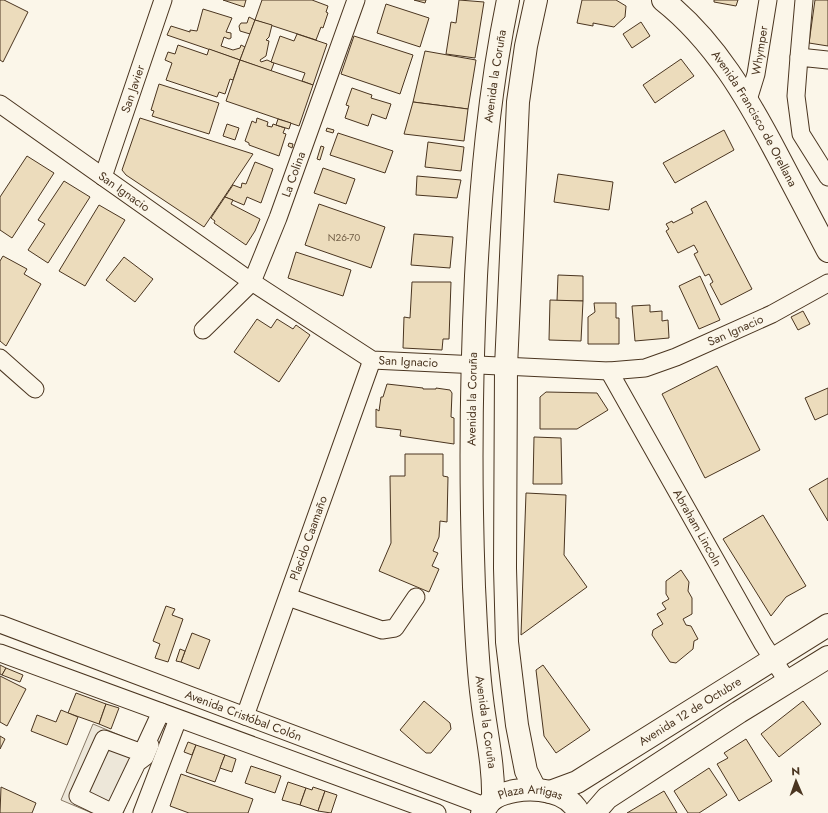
<svg xmlns="http://www.w3.org/2000/svg" width="828" height="813" font-family="Jost,sans-serif">
<style>
.parking{fill:#ede7d9;stroke:#887966}
.building{fill:#ecdcbc;stroke:#4a3520}
.lines{fill:none;stroke-linecap:round;stroke-linejoin:round}
.minor-casing{stroke:#4a3520;stroke-width:19}
.major-casing{stroke:#4a3520;stroke-width:24}
.minor{stroke:#fbf6e9;stroke-width:17}
.major{stroke:#fbf6e9;stroke-width:22}
.labels{text-anchor:middle;dominant-baseline:central;stroke-width:3;stroke-linejoin:round;paint-order:stroke}
.number-label{font-size:10px;fill:#725f47}
.street-label{font-size:12px;fill:#4a3520;stroke:#fbf6e9}
</style>
<rect width="100%" height="100%" fill="#fbf6e9"/>
<path class="parking" d="M93 724 141 744 160 725 123 813H92L61 800Z"/>
<g class="building">
<path d="M0 0H4L28 12 3 62 0 60Z"/>
<path d="M223 0H246L244 7Z"/>
<path d="M262 0H312L328 6 326 12 328 13 323 28 321 27 316 40 255 20Z"/>
<path d="M414 0H426L425 3Z"/>
<path d="M459 0 484 2 475 58 446 54 451 22 456 23Z"/>
<path d="M582 0H616L626 6 625 17 614 27 593 23V26L577 23Z"/>
<path d="M714 0H738L736 6 714 2Z"/>
<path d="M815 0H828V46L809 43Z"/>
<path d="M386 4 429 18 420 47 377 33Z"/>
<path d="M203 9 232 18 226 32 231 33V38L229 39 224 37 221 46 233 50 240 48 241 45 245 47 240 60 167 35 171 26 190 32V30L197 31Z"/>
<path d="M249 17 255 20 250 34 240 31 239 26 241 23H247Z"/>
<path d="M255 20 272 25 269 37 266 40 269 41 266 56 260 60 261 62 267 60 274 63 271 71 240 60Z"/>
<path d="M641 22 650 36 632 48 623 34Z"/>
<path d="M297 34 327 44 313 85 302 81 305 73 271 62 280 36 294 41Z"/>
<path d="M354 36 413 55 400 94 341 74Z"/>
<path d="M178 45 207 55 209 49 240 60 233 80 230 79 225 94 219 92 217 97 166 80 172 63 165 60 168 52 175 54Z"/>
<path d="M425 51 476 60 468 109 413 102Z"/>
<path d="M681 59 694 76 655 103 643 85Z"/>
<path d="M240 60 313 85 299 126 226 101Z"/>
<path d="M159 84 219 103 209 134 152 116 154 111 151 110Z"/>
<path d="M352 88 372 95 371 98 391 104 386 119 372 114 368 126 345 118 349 106 346 105Z"/>
<path d="M413 102 468 109 464 141 404 134Z"/>
<path d="M140 118 253 154 204 227 126 175 122 170Z"/>
<path d="M257 118 268 122 267 126 272 127 273 124 285 128 283 133 286 134 279 156 249 145V143L245 141 252 121 256 123Z"/>
<path d="M278 119 291 123 289 129 276 125Z"/>
<path d="M227 124 239 128 235 140 223 136Z"/>
<path d="M327 128 334 130 333 133 326 131Z"/>
<path d="M724 130 734 150 675 183 663 163Z"/>
<path d="M338 133 393 151 385 173 330 155Z"/>
<path d="M428 142 464 147 461 171 425 167Z"/>
<path d="M289 143 293 144 292 148 288 146Z"/>
<path d="M321 146 324 147 320 160 317 159Z"/>
<path d="M27 156 54 173 12 238 0 230V197Z"/>
<path d="M255 162 273 169 261 203 247 197 244 205 225 197 233 185 241 188 242 183 246 184Z"/>
<path d="M323 168 355 179 346 204 314 193Z"/>
<path d="M558 174 613 182 609 210 554 202Z"/>
<path d="M417 176 461 180 457 198 416 195Z"/>
<path d="M64 181 90 197 48 263 28 250 45 224 38 220Z"/>
<path d="M225 197 233 200 231 204 260 219 255 231 246 245 214 223 215 221 211 218Z"/>
<path d="M706 201 752 289 721 305 710 284 713 282 709 274 705 276 694 254 698 252 694 245 678 253 666 231 669 229 666 224 672 221 673 223 693 213 691 209Z"/>
<path d="M319 204 385 227 371 268 305 245Z"/>
<path d="M99 205 125 220 85 286 59 271Z"/>
<path d="M414 234 453 237 450 268 411 265Z"/>
<path d="M296 252 351 270 343 296 288 278Z"/>
<path d="M3 256 27 269 24 274 41 284 6 346 0 341V261Z"/>
<path d="M124 257 153 279 135 302 106 280Z"/>
<path d="M558 275 583 276V301H557Z"/>
<path d="M700 276 720 320 699 329 679 286Z"/>
<path d="M412 282H451L449 339H443L442 350 403 348 404 317 410 318Z"/>
<path d="M550 300 583 301 581 341 549 340Z"/>
<path d="M594 303H616V318H619V344H588V317L595 312Z"/>
<path d="M650 305V312L662 311V321L668 320 669 338 635 341 632 306Z"/>
<path d="M803 311 810 324 798 330 791 317Z"/>
<path d="M257 319 271 328 277 319 293 329 296 325 310 335 279 382 234 352Z"/>
<path d="M717 366 760 450 705 478 662 394Z"/>
<path d="M387 384 423 388V389H436V388L450 390 452 393 451 417 454 418V444L400 436 401 430 376 427V409L379 411 381 397H383Z"/>
<path d="M828 388V414L815 420 805 398Z"/>
<path d="M546 392 597 393 608 410 577 429H540V397Z"/>
<path d="M534 437 561 438 562 484H533Z"/>
<path d="M405 454H443V476L448 477 447 522 440 521 439 537 433 551 438 553 432 566 439 569 429 592 379 571 391 543 390 476H405Z"/>
<path d="M828 478V521L809 489Z"/>
<path d="M526 493 566 495 564 555 587 587 521 635Z"/>
<path d="M763 515 806 586 786 597 771 616 723 539Z"/>
<path d="M681 570 689 582 688 591 692 598V614L683 619 686 625 691 626 698 639 694 641 693 649 676 663 670 662 652 635 653 630 663 624 657 614 666 609 662 603 669 599 666 594V581Z"/>
<path d="M166 606 175 609 172 615 183 619 168 662 155 658 160 644 153 641Z"/>
<path d="M192 633 210 640 199 669 181 662Z"/>
<path d="M180 649 185 651 181 662 176 661Z"/>
<path d="M0 665 6 668 2 675 0 674Z"/>
<path d="M543 665 590 730 556 753 544 736 536 670Z"/>
<path d="M6 668 23 675 20 682 2 675Z"/>
<path d="M0 676 26 689 7 726 0 722Z"/>
<path d="M76 693 106 704 99 724 68 713Z"/>
<path d="M424 701 450 723 451 729 431 753H426L400 730Z"/>
<path d="M803 701 821 724 779 757 761 734Z"/>
<path d="M106 704 119 708 111 729 99 724Z"/>
<path d="M61 710 78 717 67 745 31 731 37 715 56 722Z"/>
<path d="M0 736 5 739 0 749Z"/>
<path d="M746 739 772 781 739 801 717 764 728 758 724 753Z"/>
<path d="M188 742 196 745 192 755 184 752Z"/>
<path d="M196 745 225 755 215 782 186 772Z"/>
<path d="M225 755 236 759 232 772 220 768Z"/>
<path d="M251 766 281 776 275 793 245 783Z"/>
<path d="M709 768 727 795 699 813H688L674 791Z"/>
<path d="M181 774 253 799 248 813H189L170 806Z"/>
<path d="M288 782 306 788 300 805 282 800Z"/>
<path d="M1 787 36 803 32 813H0Z"/>
<path d="M313 787 325 791 318 811 300 805 306 788 312 790Z"/>
<path d="M325 791 337 795 331 813 318 811Z"/>
<path d="M664 791 677 813H627Z"/>
</g>
<g class="lines">
<g class="minor-casing">
<g id="minor">
<path d="M799 57 804 0"/>
<path d="M828 60 799 57 796 96 801 134 828 177"/>
<path id="s1" d="M748 100 756 74 768 0"/>
<path id="s2" d="M0 104 252 282 372 360 609 371 645 368 676 357 772 314 828 283"/>
<path id="s3" d="M103 177 163 0"/>
<path id="s4" d="M203 330 252 282 278 218 356 0"/>
<path d="M0 358 35 389"/>
<path id="s5" d="M609 371 763 644 788 682"/>
<path d="M288 597 382 630 395 628 416 597"/>
<path id="s6" d="M0 624 487 807"/>
<path d="M0 653 437 813"/>
<path id="s7" d="M245 716 372 360"/>
<path d="M113 813 78 796 104 739 142 753 161 712"/>
<path d="M113 813 137 763 145 757 150 745"/>
<path d="M142 813 178 719"/>
</g>
</g>
<g class="major-casing">
<g id="major">
<path id="s8" d="M663 0C715 41 748 99 778 156 795 188 811 219 828 251"/>
<path d="M535 789 526 771 517 725 507 642 505 568 506 367 518 102 526 46 536 0"/>
<path id="s9" d="M550 792 577 782 828 625"/>
<path id="s10" d="M493 799C494 765 486 733 482 699 477 662 476 624 474 587 470 483 471 379 476 276 481 183 489 91 508 0"/>
<path id="s11" d="M482 813C486 808 489 801 494 798 517 785 565 785 579 813"/>
<path d="M594 813 607 798 739 712 828 657"/>
</g>
</g>
<use href="#minor" class="minor"/>
<use href="#major" class="major"/>
</g>
<g class="labels">
<g class="number-label">
<text x="344" y="237">N26-70</text>
</g>
<g class="street-label">
<text stroke="none"><textPath href="#s1" startOffset="51">Whymper</textPath></text>
<text stroke="none"><textPath href="#s10" startOffset="725">Avenida la Coruña</textPath></text>
<text stroke="none"><textPath href="#s3" startOffset="93">San Javier</textPath></text>
<text stroke="none"><textPath href="#s8" startOffset="151">Avenida Francisco de Orellana</textPath></text>
<text stroke="none"><textPath href="#s4" startOffset="184">La Colina</textPath></text>
<text stroke="none"><textPath href="#s2" startOffset="152">San Ignacio</textPath></text>
<text stroke="none"><textPath href="#s2" startOffset="823">San Ignacio</textPath></text>
<text stroke="none"><textPath href="#s2" startOffset="488">San Ignacio</textPath></text>
<text stroke="none"><textPath href="#s10" startOffset="401">Avenida la Coruña</textPath></text>
<text stroke="none"><textPath href="#s5" startOffset="180">Abraham Lincoln</textPath></text>
<text stroke="none"><textPath href="#s7" startOffset="189">Placido Caamaño</textPath></text>
<text stroke="none"><textPath href="#s9" startOffset="162">Avenida 12 de Octubre</textPath></text>
<text stroke="none"><textPath href="#s6" startOffset="260">Avenida Cristóbal Colón</textPath></text>
<text transform="translate(486 722) rotate(82)">Avenida la Coruña</text>
<text stroke="none"><textPath href="#s11" startOffset="57">Plaza Artigas</textPath></text>
</g>
</g>
<g transform="translate(796 781) rotate(358)" stroke="#fbf6e9" stroke-width="3" paint-order="stroke">
<path d="M0-3L7 15L0 10L-7 15Z" fill="#4a3520"/>
<text y="-6" font-size="11" font-weight="bold" text-anchor="middle" fill="#4a3520">N</text>
</g>
</svg>
